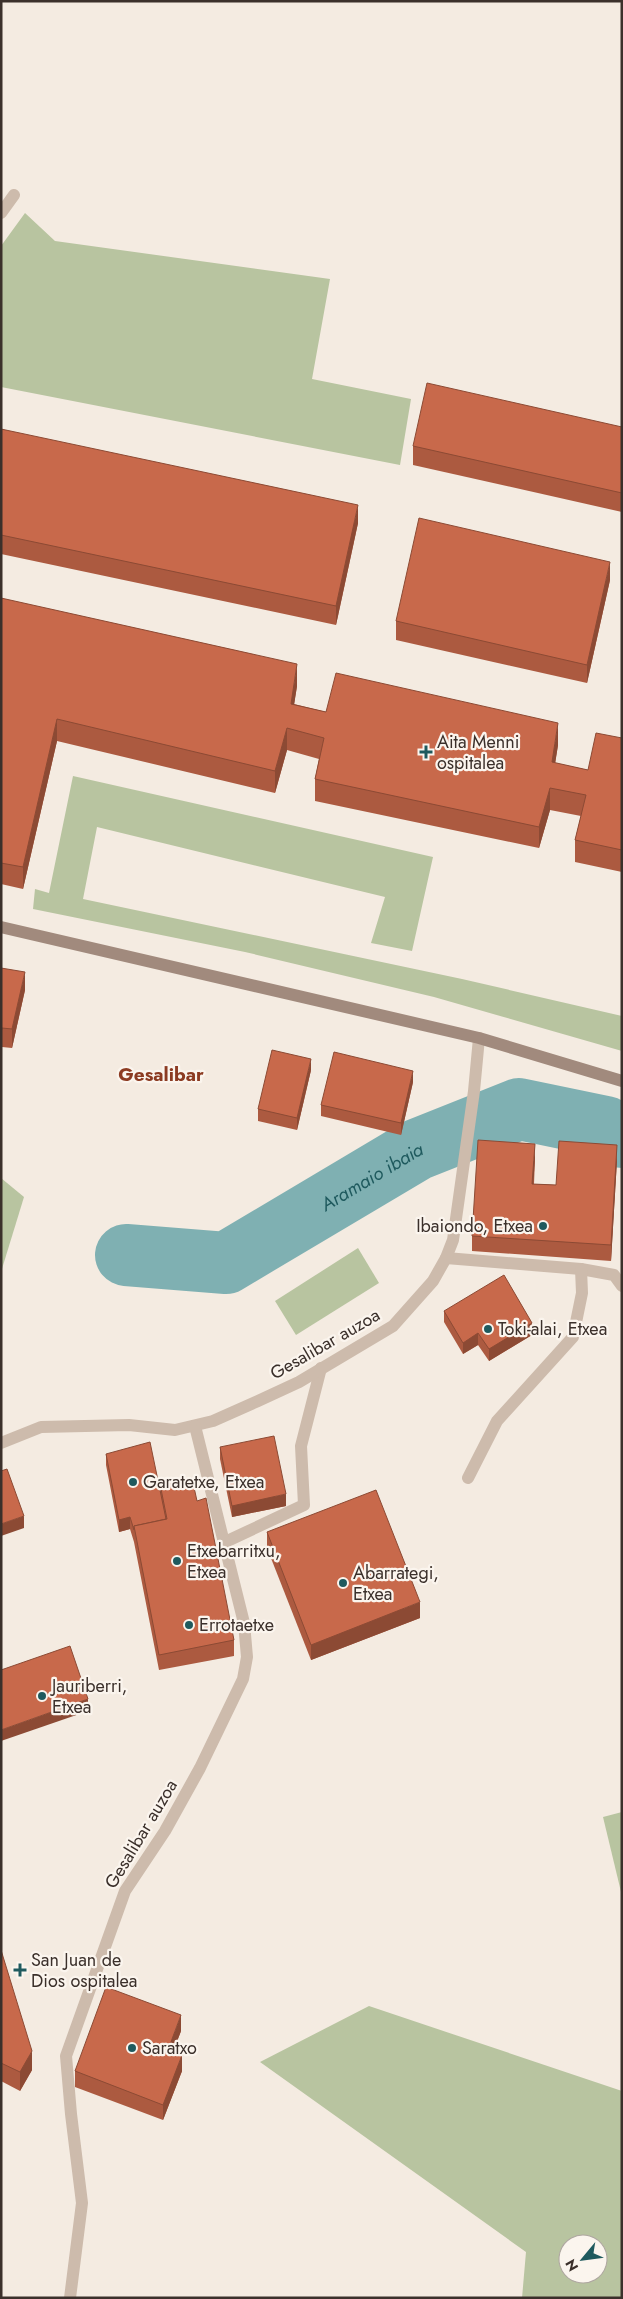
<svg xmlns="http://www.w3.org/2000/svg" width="623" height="2299" font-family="Jost,sans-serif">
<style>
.green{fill:#b8c4a0;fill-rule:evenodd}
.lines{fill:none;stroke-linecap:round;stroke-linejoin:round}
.river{stroke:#7fb0b2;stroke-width:62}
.service{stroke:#cdbbac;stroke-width:12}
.minor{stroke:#cdbbac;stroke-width:12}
.secondary{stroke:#a18a7d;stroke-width:12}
.wall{fill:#ac5a40}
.shaded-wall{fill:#8c4a34}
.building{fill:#c8694b;stroke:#8c4a34}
.poi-dot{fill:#1f5a5e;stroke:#fbf5ee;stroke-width:2}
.labels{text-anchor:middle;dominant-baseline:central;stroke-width:4.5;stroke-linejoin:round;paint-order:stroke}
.poi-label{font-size:18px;fill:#3b302b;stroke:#fbf5ee;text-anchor:start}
.street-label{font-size:18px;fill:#3b302b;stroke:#fbf5ee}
.neighbourhood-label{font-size:19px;font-weight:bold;fill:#8c3b22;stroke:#fbf5ee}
.water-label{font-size:19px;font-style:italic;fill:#1f5a5e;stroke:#fbf5ee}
</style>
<rect width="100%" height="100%" fill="#f4ebe1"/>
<g class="green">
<path d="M25 213 55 241 330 279 312 379 411 399 400 465 1 387V246Z"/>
<path d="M73 776 433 857 412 951 371 943 385 897 97 827 83 899 462 979 622 1016V1051L434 997 245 952 33 909 35 889 49 893Z"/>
<path d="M1 1178 24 1197 1 1272Z"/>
<path d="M358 1248 379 1283 296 1335 275 1301Z"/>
<path d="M622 1812V1896L603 1817Z"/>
<path d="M369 2006 622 2091V2298H522L526 2252 260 2062ZM568 2244H598V2274H568Z"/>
</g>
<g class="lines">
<path class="river" id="s1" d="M126 1255 226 1263 416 1150 519 1109 606 1127 622 1137"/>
<path class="service" d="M223 1543 304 1505 301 1446 321 1368"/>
<g class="minor">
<path d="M1 213 14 195"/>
<path d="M446 1258 581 1269 614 1275 622 1286"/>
<path d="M1 1443 41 1427 129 1425 175 1430 213 1421 258 1401 299 1382 393 1326 433 1281 446 1258 453 1240 474 1091 479 1038"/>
<path d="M468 1478 497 1421 573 1337 582 1293 581 1269"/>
<path d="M70 2298 82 2203 71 2114 66 2056 125 1891 165 1831 200 1768 243 1679 247 1657 244 1623 195 1426"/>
</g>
<path class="secondary" d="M1 927 479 1038 622 1081"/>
</g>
<g class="wall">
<path d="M622 427V512L413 465V446Z"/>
<path d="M1 429 358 523 336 625 1 554Z"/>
<path d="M610 580 587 683 396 640V621Z"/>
<path d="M1 598 297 686 294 704 326 712 558 745 555 763 588 770 622 738V872L575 862V840L581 816 550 810 539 848 315 801V779L319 759 287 750 275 793 57 741 23 889 1 884Z"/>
<path d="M1 968 25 990 12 1048 2 1047Z"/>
<path d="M311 1070 297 1130 258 1121V1109Z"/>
<path d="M413 1082 401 1135 321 1116V1105Z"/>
<path d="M535 1159 534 1184 556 1185 617 1160 611 1261 472 1251V1236Z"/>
<path d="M444 1311 532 1335 489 1361 478 1345 463 1354 444 1322Z"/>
<path d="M220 1447 286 1506 232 1517 220 1459Z"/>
<path d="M106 1454 160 1490V1484L197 1501 234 1640V1656L159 1670 134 1542 130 1529 119 1532 106 1465Z"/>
<path d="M267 1532 420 1618 311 1660 267 1548Z"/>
<path d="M1 1950 32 2070 20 2091 1 2081Z"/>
<path d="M181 2031 173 2052 182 2071 163 2120 75 2087V2071Z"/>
</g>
<g class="shaded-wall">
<path d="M358 505V523L336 625V606Z"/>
<path d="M610 562V580L587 683V665Z"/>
<path d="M297 664V686L291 725V704Z"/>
<path d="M57 719V741L23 889V867Z"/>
<path d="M558 723V745L552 784V762Z"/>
<path d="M287 728V750L275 793V771Z"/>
<path d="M550 788V810L539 848V827Z"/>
<path d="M25 972V990L12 1048V1029Z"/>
<path d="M2 1028V1047L1 1052V1033Z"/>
<path d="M311 1059V1070L297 1130V1118Z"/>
<path d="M413 1071V1082L401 1135V1123Z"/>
<path d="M535 1144V1159L532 1199V1184Z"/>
<path d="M617 1145V1160L611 1261V1245Z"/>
<path d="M532 1323V1335L489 1361V1349Z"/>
<path d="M478 1333V1345L463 1354V1343Z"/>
<path d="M286 1494V1506L232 1517V1506Z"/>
<path d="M24 1516V1528L1 1536V1524Z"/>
<path d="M130 1517V1529L119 1532V1520Z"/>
<path d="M420 1602V1618L311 1660V1645Z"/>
<path d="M88 1699V1711L1 1741V1730Z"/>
<path d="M181 2015V2031L168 2065V2050Z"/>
<path d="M32 2051V2070L20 2091V2072Z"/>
<path d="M182 2055V2071L163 2120V2105Z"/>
</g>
<g class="building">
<path d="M427 383 622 427V493L413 446Z"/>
<path d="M1 429 358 505 336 606 1 535Z"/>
<path d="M419 518 610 562 587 665 396 621Z"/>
<path d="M1 598 297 664 291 704 326 712 336 673 558 723 552 762 588 770 596 733 622 738V850L575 840 586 795 550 788 539 827 315 779 324 738 287 728 275 771 57 719 23 867 1 863Z"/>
<path d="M1 968 25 972 12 1029 2 1028 1 1033Z"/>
<path d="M272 1050 311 1059 297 1118 258 1109Z"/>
<path d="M334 1052 413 1071 401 1123 321 1105Z"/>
<path d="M478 1140 535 1144 532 1184 556 1185 559 1141 617 1145 611 1245 472 1236Z"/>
<path d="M504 1275 532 1323 489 1349 478 1333 463 1343 444 1311Z"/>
<path d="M274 1436 286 1494 232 1506 220 1447Z"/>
<path d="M150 1442 166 1519 134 1526V1530L130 1517 119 1520 106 1454Z"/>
<path d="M7 1469 24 1516 1 1524V1471Z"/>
<path d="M192 1478 197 1501 206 1498 234 1640 159 1655 134 1526 167 1519 160 1484Z"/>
<path d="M376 1490 420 1602 311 1645 267 1532Z"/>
<path d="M70 1646 88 1699 1 1730V1670Z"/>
<path d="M1 1950 32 2051 20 2072 1 2063Z"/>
<path d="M106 1987 181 2015 168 2050 182 2055 163 2105 75 2071Z"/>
</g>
<g class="poi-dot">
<path d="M423.5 744.5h5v5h5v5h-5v5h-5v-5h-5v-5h5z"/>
<circle cx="543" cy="1226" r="5"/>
<circle cx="488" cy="1329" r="5"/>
<circle cx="133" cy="1482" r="5"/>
<circle cx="177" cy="1561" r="5"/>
<circle cx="343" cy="1583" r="5"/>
<circle cx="189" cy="1625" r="5"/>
<circle cx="42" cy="1696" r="5"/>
<path d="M17.5 1962.5h5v5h5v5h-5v5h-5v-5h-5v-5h5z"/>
<circle cx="132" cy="2048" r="5"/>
</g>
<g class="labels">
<g class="poi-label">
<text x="437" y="742">Aita Menni<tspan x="437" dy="21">ospitalea</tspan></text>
<text x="533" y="1226" text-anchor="end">Ibaiondo, Etxea</text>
<text x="498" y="1329">Toki-alai, Etxea</text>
<text x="143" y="1482">Garatetxe, Etxea</text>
<text x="187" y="1551">Etxebarritxu,<tspan x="187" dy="21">Etxea</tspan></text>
<text x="353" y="1573">Abarrategi,<tspan x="353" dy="21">Etxea</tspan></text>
<text x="199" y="1625">Errotaetxe</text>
<text x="52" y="1686">Jauriberri,<tspan x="52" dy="21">Etxea</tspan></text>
<text x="31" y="1960">San Juan de<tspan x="31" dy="21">Dios ospitalea</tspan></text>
<text x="142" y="2048">Saratxo</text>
</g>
<g class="street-label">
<text transform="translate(325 1344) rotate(-30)">Gesalibar auzoa</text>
<text transform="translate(141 1834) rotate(-59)">Gesalibar auzoa</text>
</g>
<g class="neighbourhood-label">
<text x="161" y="1074">Gesalibar</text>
</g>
<g class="water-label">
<text stroke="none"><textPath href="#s1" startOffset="270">Aramaio ibaia</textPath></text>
</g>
</g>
<rect width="623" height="2299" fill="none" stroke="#3b302b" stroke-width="5"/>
<g transform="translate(583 2259) rotate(241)"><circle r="24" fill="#fbf5ee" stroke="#aea6a0"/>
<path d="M0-4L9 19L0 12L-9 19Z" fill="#1f5a5e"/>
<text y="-8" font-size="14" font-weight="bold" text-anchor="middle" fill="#3b302b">N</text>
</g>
</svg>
